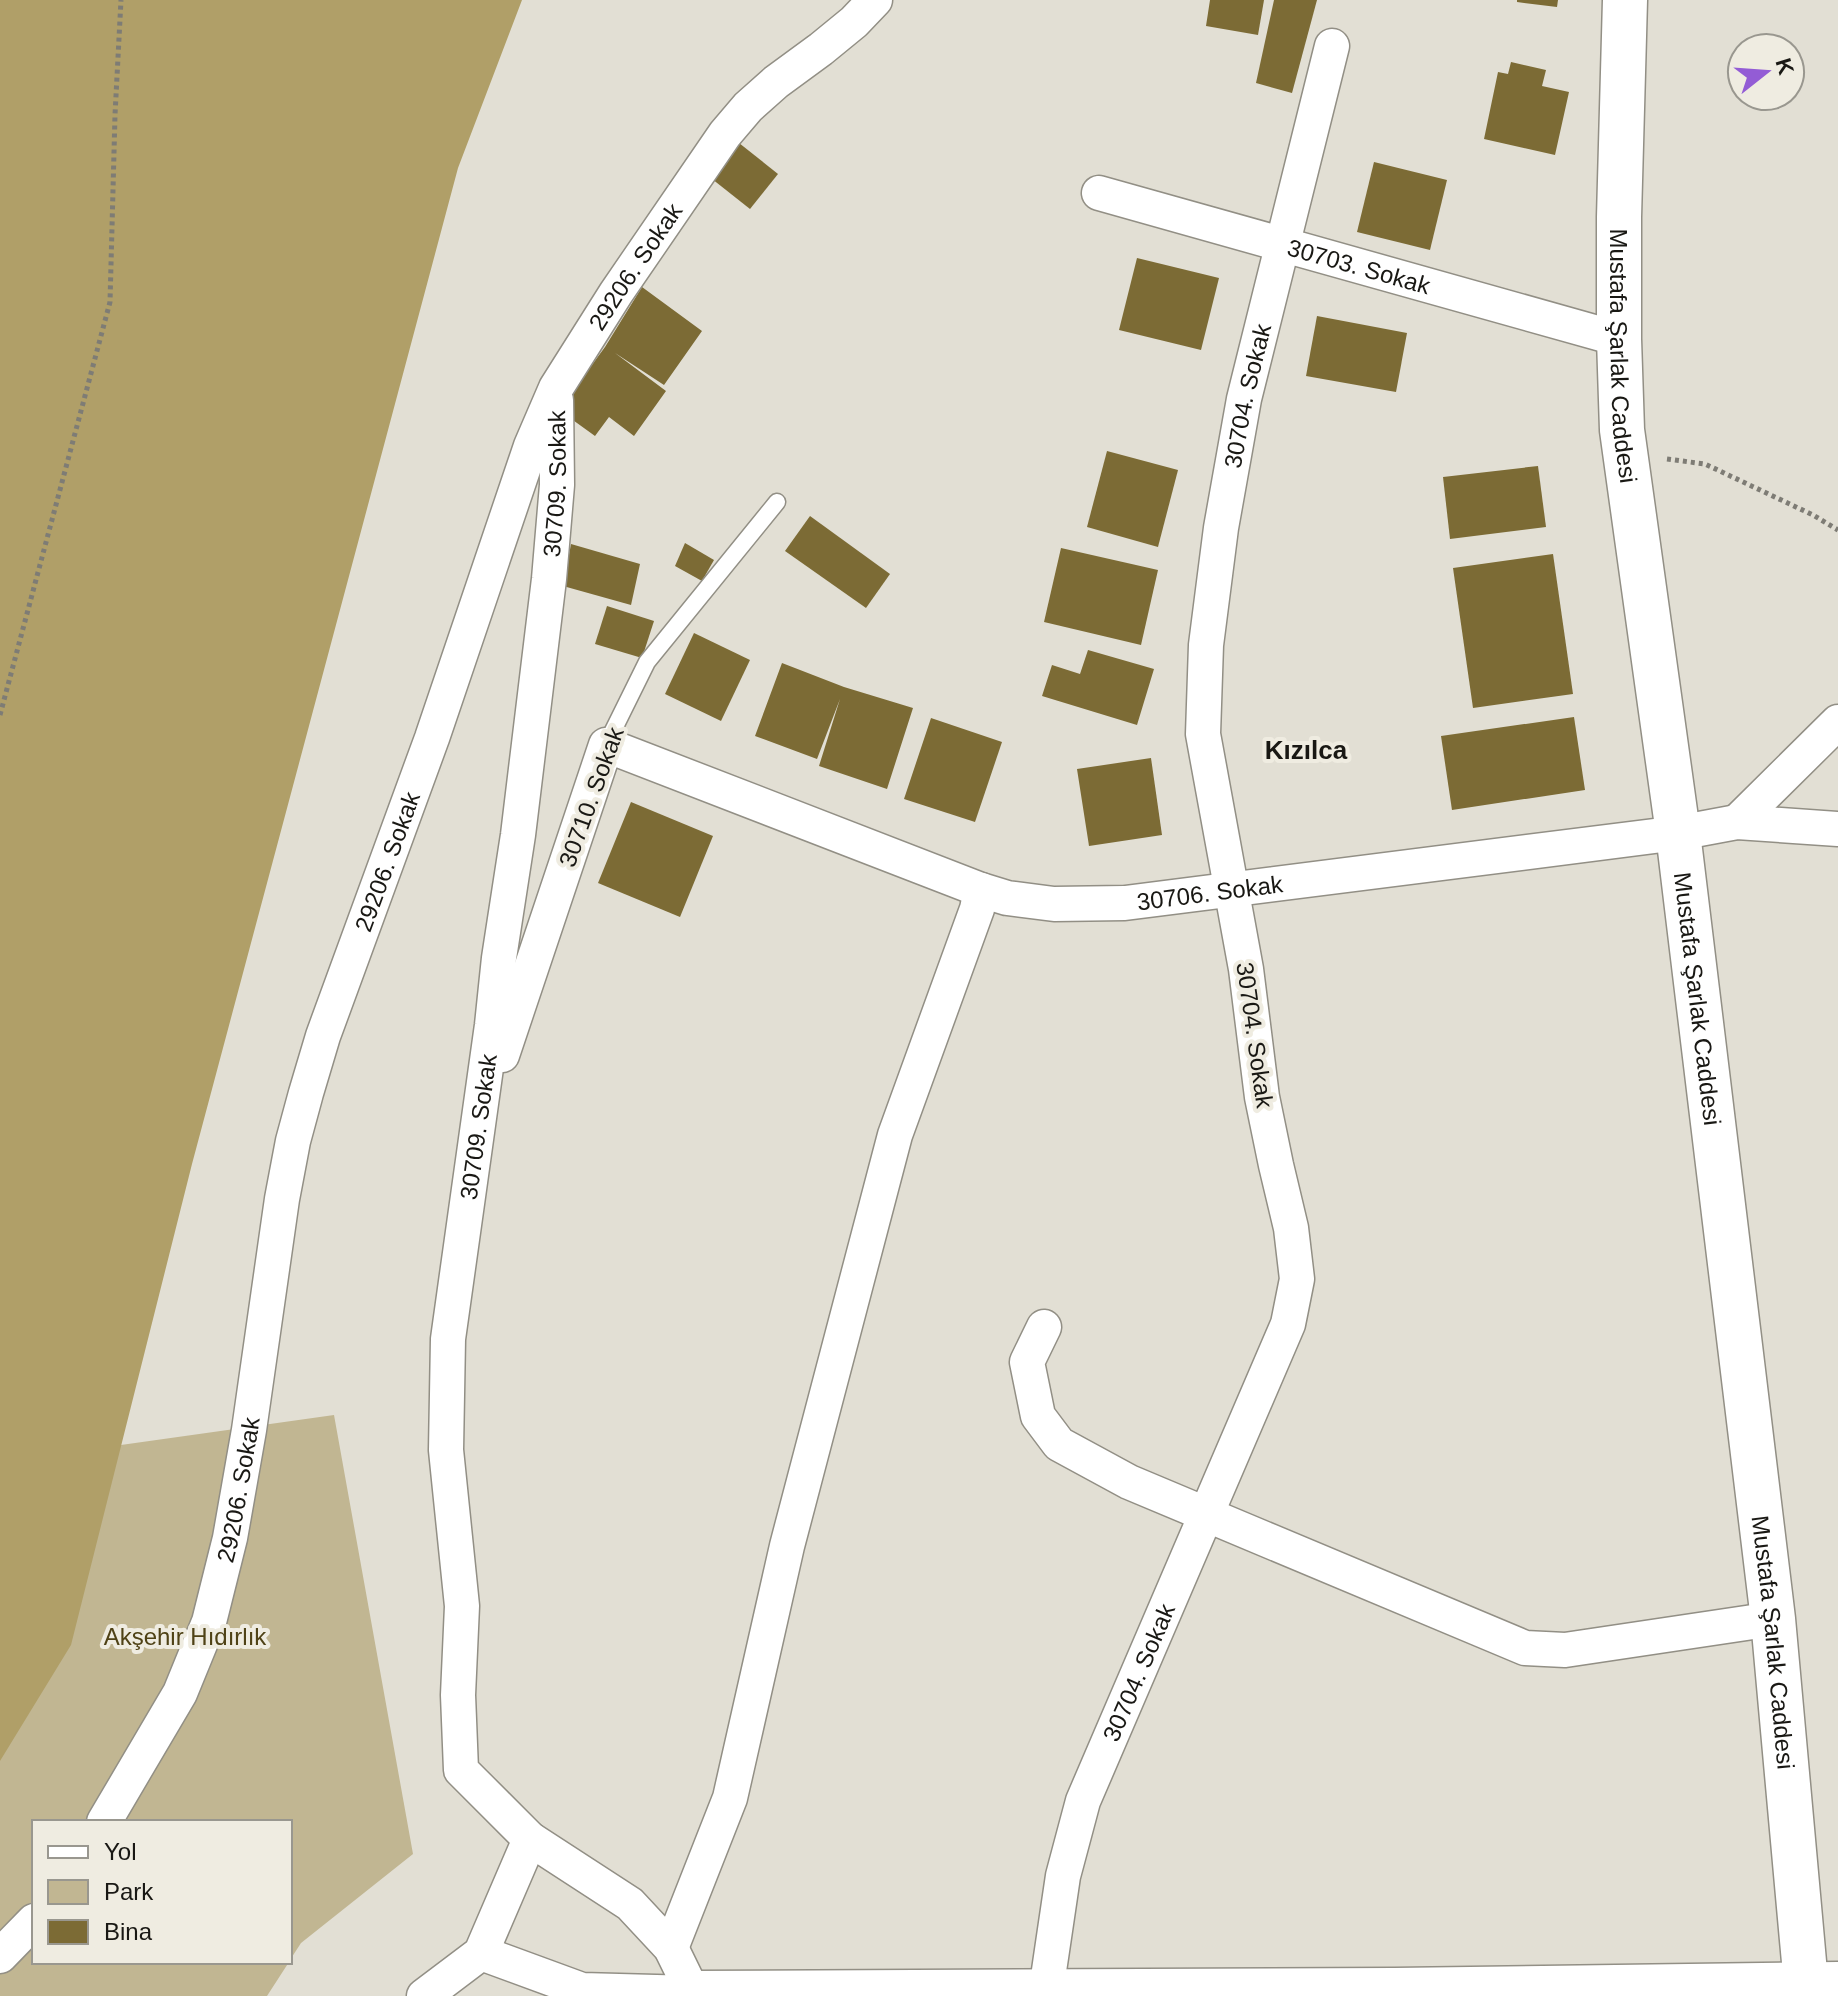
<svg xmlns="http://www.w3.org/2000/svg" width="1838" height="1996" font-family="Arial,sans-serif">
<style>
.green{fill:#c1b692}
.forest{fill:#b09f68}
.building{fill:#7c6b35}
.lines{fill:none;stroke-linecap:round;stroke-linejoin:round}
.lane-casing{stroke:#928f85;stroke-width:19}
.street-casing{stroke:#928f85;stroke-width:37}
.secondary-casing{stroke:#928f85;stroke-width:47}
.path{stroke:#7e7c75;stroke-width:5;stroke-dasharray:4 4;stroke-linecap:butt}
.lane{stroke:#fff;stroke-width:16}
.street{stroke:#fff;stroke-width:34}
.secondary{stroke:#fff;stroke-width:44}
.labels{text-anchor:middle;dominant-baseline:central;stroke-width:8;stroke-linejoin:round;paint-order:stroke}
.street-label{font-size:24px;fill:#191814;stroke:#efece1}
.park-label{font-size:24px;fill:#4f4216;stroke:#efece1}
.neighbourhood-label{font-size:26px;font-weight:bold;fill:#191814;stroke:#efece1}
</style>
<rect width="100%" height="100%" fill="#e2dfd4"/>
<path class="green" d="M334 1415 413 1854 301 1943 290 1960V1822H34V1962H289L267 1996H0V1462Z"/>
<path class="forest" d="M0 0H522L458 168 192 1164 71 1645 0 1761Z"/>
<g class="building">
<path d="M1210 0H1264L1258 35 1206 26Z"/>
<path d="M1274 0H1317L1292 93 1256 83Z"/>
<path d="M1517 0H1558L1557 7 1517 2Z"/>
<path d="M1511 62 1546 70 1542 86 1569 92 1555 155 1484 139 1498 72 1508 74Z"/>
<path d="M734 139 778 174 750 209 707 175Z"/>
<path d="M1374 162 1447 180 1430 250 1357 232Z"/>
<path d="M1137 258 1219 278 1201 350 1119 330Z"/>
<path d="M642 287 702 331 664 385 615 353 666 391 634 436 609 417 595 436 559 410 605 347Z"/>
<path d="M1317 316 1407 333 1396 392 1306 376Z"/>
<path d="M1107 451 1178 470 1158 547 1087 527Z"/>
<path d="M1538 466 1546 527 1450 539 1443 477Z"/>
<path d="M810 516 890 574 866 608 785 551Z"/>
<path d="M685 543 714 560 702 581 675 566Z"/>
<path d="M571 544 640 564 631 605 563 586Z"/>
<path d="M1061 548 1158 570 1141 645 1044 622Z"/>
<path d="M1553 554 1573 694 1473 708 1453 568Z"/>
<path d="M607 606 654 621 642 658 595 644Z"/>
<path d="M694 633 750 660 721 721 665 694Z"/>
<path d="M1088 650 1154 669 1137 725 1042 696 1052 665 1080 674Z"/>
<path d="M782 663 844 687 913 708 887 789 819 766 840 699 817 759 755 736Z"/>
<path d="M1574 717 1585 790 1452 810 1441 736Z"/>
<path d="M931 718 1002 742 975 822 904 799Z"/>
<path d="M1151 758 1162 835 1089 846 1077 769Z"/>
<path d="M631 802 713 836 680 917 598 883Z"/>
</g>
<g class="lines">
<g class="lane-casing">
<path id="lane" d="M606 745 647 662 777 502"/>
</g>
<g class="street-casing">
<g id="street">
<path id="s1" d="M1099 193 1619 339"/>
<path d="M1737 822 1838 722"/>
<path id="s2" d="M502 1055 606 745 981 890 1007 898 1054 904 1125 903 1678 833 1737 822 1838 829"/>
<path d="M1044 1327 1027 1362 1038 1416 1059 1444 1129 1482 1525 1648 1565 1650 1773 1619"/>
<path id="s3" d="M104 1822 180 1693 209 1622 230 1538 249 1430 282 1199 293 1141 306 1093 323 1036 432 738 531 446 556 388 616 293 725 134 748 107 776 82 821 49 854 22 875 0"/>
<path d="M671 1948 730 1798 787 1546 895 1135 977 909 981 890"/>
<path id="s4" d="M481 1953 582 1990 693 1993 671 1948 630 1904 530 1839 461 1770 458 1695 462 1606 446 1450 448 1339 492 1025 499 958 518 835 549 579 557 485 556 400"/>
<path d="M0 1956 34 1921"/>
<path id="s5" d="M1046 1991 1063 1876 1083 1801 1288 1324 1297 1279 1291 1228 1276 1165 1262 1097 1246 969 1203 734 1206 645 1221 528 1244 399 1332 46"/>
<path d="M424 1996 481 1953 530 1839"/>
</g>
</g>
<g class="secondary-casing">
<g id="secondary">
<path id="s6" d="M1625 0 1619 217V339L1622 430 1678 833 1773 1619 1806 1984 1808 1996"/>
<path d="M693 1996V1993L1395 1990 1838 1984"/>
</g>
</g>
<g class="path">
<path d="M1667 459 1705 464 1813 515 1838 530"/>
<path d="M0 715 110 302 115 115 121 0"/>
</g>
<use href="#lane" class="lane"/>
<use href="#street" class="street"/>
<use href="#secondary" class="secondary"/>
</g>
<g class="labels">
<g class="street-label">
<text stroke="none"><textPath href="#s3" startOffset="1658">29206. Sokak</textPath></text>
<text stroke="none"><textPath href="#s1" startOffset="270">30703. Sokak</textPath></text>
<text stroke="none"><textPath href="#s6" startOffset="356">Mustafa Şarlak Caddesi</textPath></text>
<text stroke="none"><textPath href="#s5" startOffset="1654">30704. Sokak</textPath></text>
<text stroke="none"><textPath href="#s4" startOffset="1840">30709. Sokak</textPath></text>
<text transform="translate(591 797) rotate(-70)">30710. Sokak</text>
<text stroke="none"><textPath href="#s3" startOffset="1010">29206. Sokak</textPath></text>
<text stroke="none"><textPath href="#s2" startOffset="960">30706. Sokak</textPath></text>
<text stroke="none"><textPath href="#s6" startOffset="1004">Mustafa Şarlak Caddesi</textPath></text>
<text transform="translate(1255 1035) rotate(82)">30704. Sokak</text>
<text stroke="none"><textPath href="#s4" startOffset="1192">30709. Sokak</textPath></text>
<text stroke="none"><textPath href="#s3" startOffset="362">29206. Sokak</textPath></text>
<text stroke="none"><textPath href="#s6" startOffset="1652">Mustafa Şarlak Caddesi</textPath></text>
<text stroke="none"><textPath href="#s5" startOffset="334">30704. Sokak</textPath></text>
</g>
<g class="park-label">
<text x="185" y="1636">Akşehir Hıdırlık</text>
</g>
<g class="neighbourhood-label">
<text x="1306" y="750">Kızılca</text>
</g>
</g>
<rect x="32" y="1820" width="260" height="144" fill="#efece1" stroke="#99978f" stroke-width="2"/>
<rect x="48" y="1846" width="40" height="12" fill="#ffffff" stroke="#99978f" stroke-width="2"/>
<text x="104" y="1860" font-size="24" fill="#191814">Yol</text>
<rect x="48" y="1880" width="40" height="24" fill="#c1b692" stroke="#99978f" stroke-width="2"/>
<text x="104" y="1900" font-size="24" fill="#191814">Park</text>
<rect x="48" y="1920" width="40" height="24" fill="#7c6b35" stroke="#99978f" stroke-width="2"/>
<text x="104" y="1940" font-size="24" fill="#191814">Bina</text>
<g transform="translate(1766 72) rotate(73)"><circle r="38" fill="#efece1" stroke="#99978f" stroke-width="2"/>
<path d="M0-6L14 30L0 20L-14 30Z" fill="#935cd5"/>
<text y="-12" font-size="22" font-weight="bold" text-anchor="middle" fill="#191814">K</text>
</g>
</svg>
